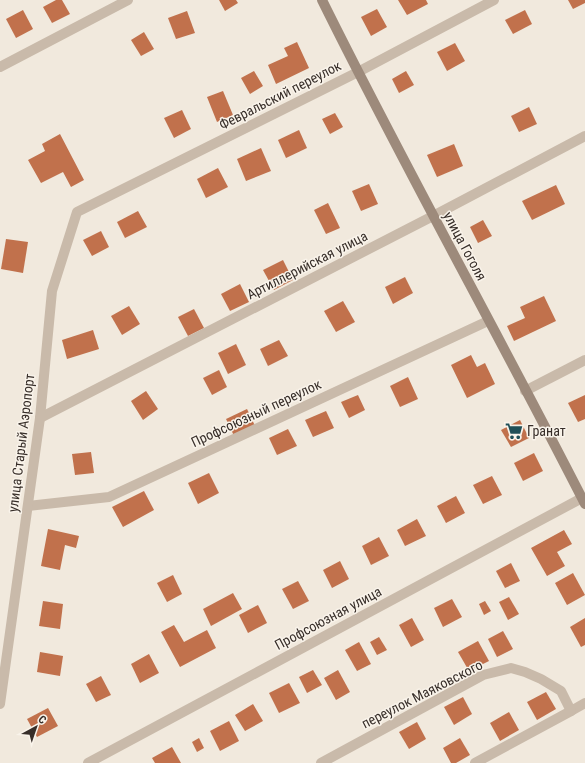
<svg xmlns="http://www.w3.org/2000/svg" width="585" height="763" font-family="'Roboto Condensed',sans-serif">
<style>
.building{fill:#c1714c}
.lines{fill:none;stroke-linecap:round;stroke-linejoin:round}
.minor{stroke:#c9baaa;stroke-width:10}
.secondary{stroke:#9d8a7b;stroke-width:10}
.labels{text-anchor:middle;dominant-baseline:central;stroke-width:3;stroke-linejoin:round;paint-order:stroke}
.street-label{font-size:14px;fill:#372e29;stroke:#f9f3ea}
.poi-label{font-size:14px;fill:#372e29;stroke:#f9f3ea;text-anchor:start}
</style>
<rect width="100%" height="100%" fill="#f1e9dd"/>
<g class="building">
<path d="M56 0H62L70 14 52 23 43 7Z"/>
<path d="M219 0H236L238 3 225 11Z"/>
<path d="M398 0H426L428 4 407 15Z"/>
<path d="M568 0H585V3L573 9Z"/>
<path d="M377 9 387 27 371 36 361 17Z"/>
<path d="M23 10 33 29 16 38 6 19Z"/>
<path d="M525 10 532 24 513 34 505 20Z"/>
<path d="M187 11 195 33 176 39 168 18Z"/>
<path d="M144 32 154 49 141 56 131 40Z"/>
<path d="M297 42 309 68 276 84 268 65 288 56 284 48Z"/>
<path d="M455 43 465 61 447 71 437 52Z"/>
<path d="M254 71 263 86 250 94 241 78Z"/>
<path d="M406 71 414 85 399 93 392 79Z"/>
<path d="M223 91 233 115 217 122 207 97Z"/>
<path d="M529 107 537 124 519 132 511 116Z"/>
<path d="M182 110 191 129 174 138 164 118Z"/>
<path d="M335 113 343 127 330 134 322 119Z"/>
<path d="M299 130 307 148 286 158 278 140Z"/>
<path d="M60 134 84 180 71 187 63 172 41 183 28 160 45 151 42 144Z"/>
<path d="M454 144 463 166 437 177 427 155Z"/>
<path d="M261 148 271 171 246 181 237 159Z"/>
<path d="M218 168 228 187 206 198 197 179Z"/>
<path d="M369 184 378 204 361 211 352 191Z"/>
<path d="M556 185 565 204 532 220 522 201Z"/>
<path d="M328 203 340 228 326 234 314 210Z"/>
<path d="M138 211 147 227 125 238 117 222Z"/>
<path d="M483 220 492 236 478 243 470 227Z"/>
<path d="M101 231 109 247 92 256 83 240Z"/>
<path d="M6 239 28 242 23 273 1 269Z"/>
<path d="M283 260 293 280 274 290 263 270Z"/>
<path d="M405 277 413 293 393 304 385 287Z"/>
<path d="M240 284 249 302 230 311 221 294Z"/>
<path d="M544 296 556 321 514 341 507 326 525 318 520 307Z"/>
<path d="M343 301 355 322 336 332 324 311Z"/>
<path d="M129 306 140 324 122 335 111 316Z"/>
<path d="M194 309 204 328 188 336 178 317Z"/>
<path d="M93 330 99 349 67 359 62 340Z"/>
<path d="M279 340 288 356 268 366 260 349Z"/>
<path d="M236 344 246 365 228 374 218 353Z"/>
<path d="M471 355 477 367 485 363 495 384 467 398 451 365Z"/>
<path d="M219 370 227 387 212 395 203 378Z"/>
<path d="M408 377 418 399 400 407 390 386Z"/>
<path d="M146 391 158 409 143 420 131 401Z"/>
<path d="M358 395 365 410 349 418 341 402Z"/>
<path d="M585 395V419L578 422 568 403Z"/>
<path d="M247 409 256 428 235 438 226 419Z"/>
<path d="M326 411 334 428 313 437 305 420Z"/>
<path d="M520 420 529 438 511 447 501 430Z"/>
<path d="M288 429 297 446 277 455 269 438Z"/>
<path d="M91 452 94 473 75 475 72 454Z"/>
<path d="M534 453 543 471 523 481 514 463Z"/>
<path d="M209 473 219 493 198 504 188 483Z"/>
<path d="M492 476 502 495 483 504 473 485Z"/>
<path d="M144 491 154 510 123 527 112 507Z"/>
<path d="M456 496 465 513 446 523 437 506Z"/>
<path d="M417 519 426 536 405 546 397 530Z"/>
<path d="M48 529 79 536 76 548 65 545 60 570 41 566Z"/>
<path d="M564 530 572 544 557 552 565 566 547 576 531 548Z"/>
<path d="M379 537 389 556 371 565 362 546Z"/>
<path d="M340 561 349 579 332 588 323 570Z"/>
<path d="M511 563 520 581 505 588 496 571Z"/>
<path d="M573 573 585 595 567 605 555 583Z"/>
<path d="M173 575 182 594 167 602 157 583Z"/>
<path d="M298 581 309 601 293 609 282 589Z"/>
<path d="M233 593 242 609 211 626 203 609Z"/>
<path d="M509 597 519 614 508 620 499 602Z"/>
<path d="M452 599 462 617 443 627 434 608Z"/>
<path d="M43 601 63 604 60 629 39 626Z"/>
<path d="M485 601 491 611 484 615 479 604Z"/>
<path d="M258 605 267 623 248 633 239 615Z"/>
<path d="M412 618 424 640 411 647 399 625Z"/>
<path d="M585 618V645L581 647 570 627Z"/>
<path d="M174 625 184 642 207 630 216 648 180 667 161 632Z"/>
<path d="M503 631 513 649 497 657 488 639Z"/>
<path d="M379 637 387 650 377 655 370 642Z"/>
<path d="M478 641 489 661 469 671 458 652Z"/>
<path d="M359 642 371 664 357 671 345 650Z"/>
<path d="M40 652 63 656 60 676 37 672Z"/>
<path d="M149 654 159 673 140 683 131 664Z"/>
<path d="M313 670 322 685 307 693 299 677Z"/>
<path d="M338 670 350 692 336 700 324 678Z"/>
<path d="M101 676 111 695 96 702 86 684Z"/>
<path d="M289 683 300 703 279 713 269 693Z"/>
<path d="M546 692 556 709 537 720 527 702Z"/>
<path d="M463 697 472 714 454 725 444 707Z"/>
<path d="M253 704 263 721 245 731 235 715Z"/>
<path d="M48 708 58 726 37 737 27 719Z"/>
<path d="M509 712 519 730 500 741 490 723Z"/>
<path d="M229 721 239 741 220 751 210 731Z"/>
<path d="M417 722 426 739 409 749 399 732Z"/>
<path d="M199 738 204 748 197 752 192 742Z"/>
<path d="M460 738 470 755 456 763H451L443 748Z"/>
<path d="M172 747 181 763H155L152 758Z"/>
</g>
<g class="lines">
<g class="minor">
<path d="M0 67 128 0"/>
<path d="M525 391 585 360"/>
<path d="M40 418 433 216 585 136"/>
<path d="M28 506 109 497 488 321"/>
<path d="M0 704 40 418 52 291 77 212 358 72 494 0"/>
<path d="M88 763 582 498"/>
<path d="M321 763 483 675 511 668 525 672 541 679 561 691 571 711 585 703"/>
<path d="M475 763 571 711"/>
</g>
<path class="secondary" d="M322 0C406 170 499 335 585 504"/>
</g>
<defs>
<g id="supermarket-bare" transform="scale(1.38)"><path d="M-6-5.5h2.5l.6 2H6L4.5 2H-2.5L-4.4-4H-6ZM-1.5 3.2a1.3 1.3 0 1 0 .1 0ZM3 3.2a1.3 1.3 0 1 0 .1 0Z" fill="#204f57" stroke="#f9f3ea" stroke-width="2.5" paint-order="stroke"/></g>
</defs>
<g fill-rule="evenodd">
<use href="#supermarket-bare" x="514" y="431"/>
</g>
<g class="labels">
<g class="street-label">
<text transform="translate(280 95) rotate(-27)">Февральский переулок</text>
<text transform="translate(465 246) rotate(62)">улица Гоголя</text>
<text transform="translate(307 265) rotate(-27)">Артиллерийская улица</text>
<text transform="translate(256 413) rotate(-25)">Профсоюзный переулок</text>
<text transform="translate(21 443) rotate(-83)">улица Старый Аэропорт</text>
<text transform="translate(328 618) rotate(-28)">Профсоюзная улица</text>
<text transform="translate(422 694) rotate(-27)">переулок Маяковского</text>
</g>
<g class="poi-label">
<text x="527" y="431">Гранат</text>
</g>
</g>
<g transform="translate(36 727) rotate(40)" stroke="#f9f3ea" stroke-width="3" paint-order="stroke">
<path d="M0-3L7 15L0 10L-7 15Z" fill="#372e29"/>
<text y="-6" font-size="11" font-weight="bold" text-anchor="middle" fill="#372e29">С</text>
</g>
</svg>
